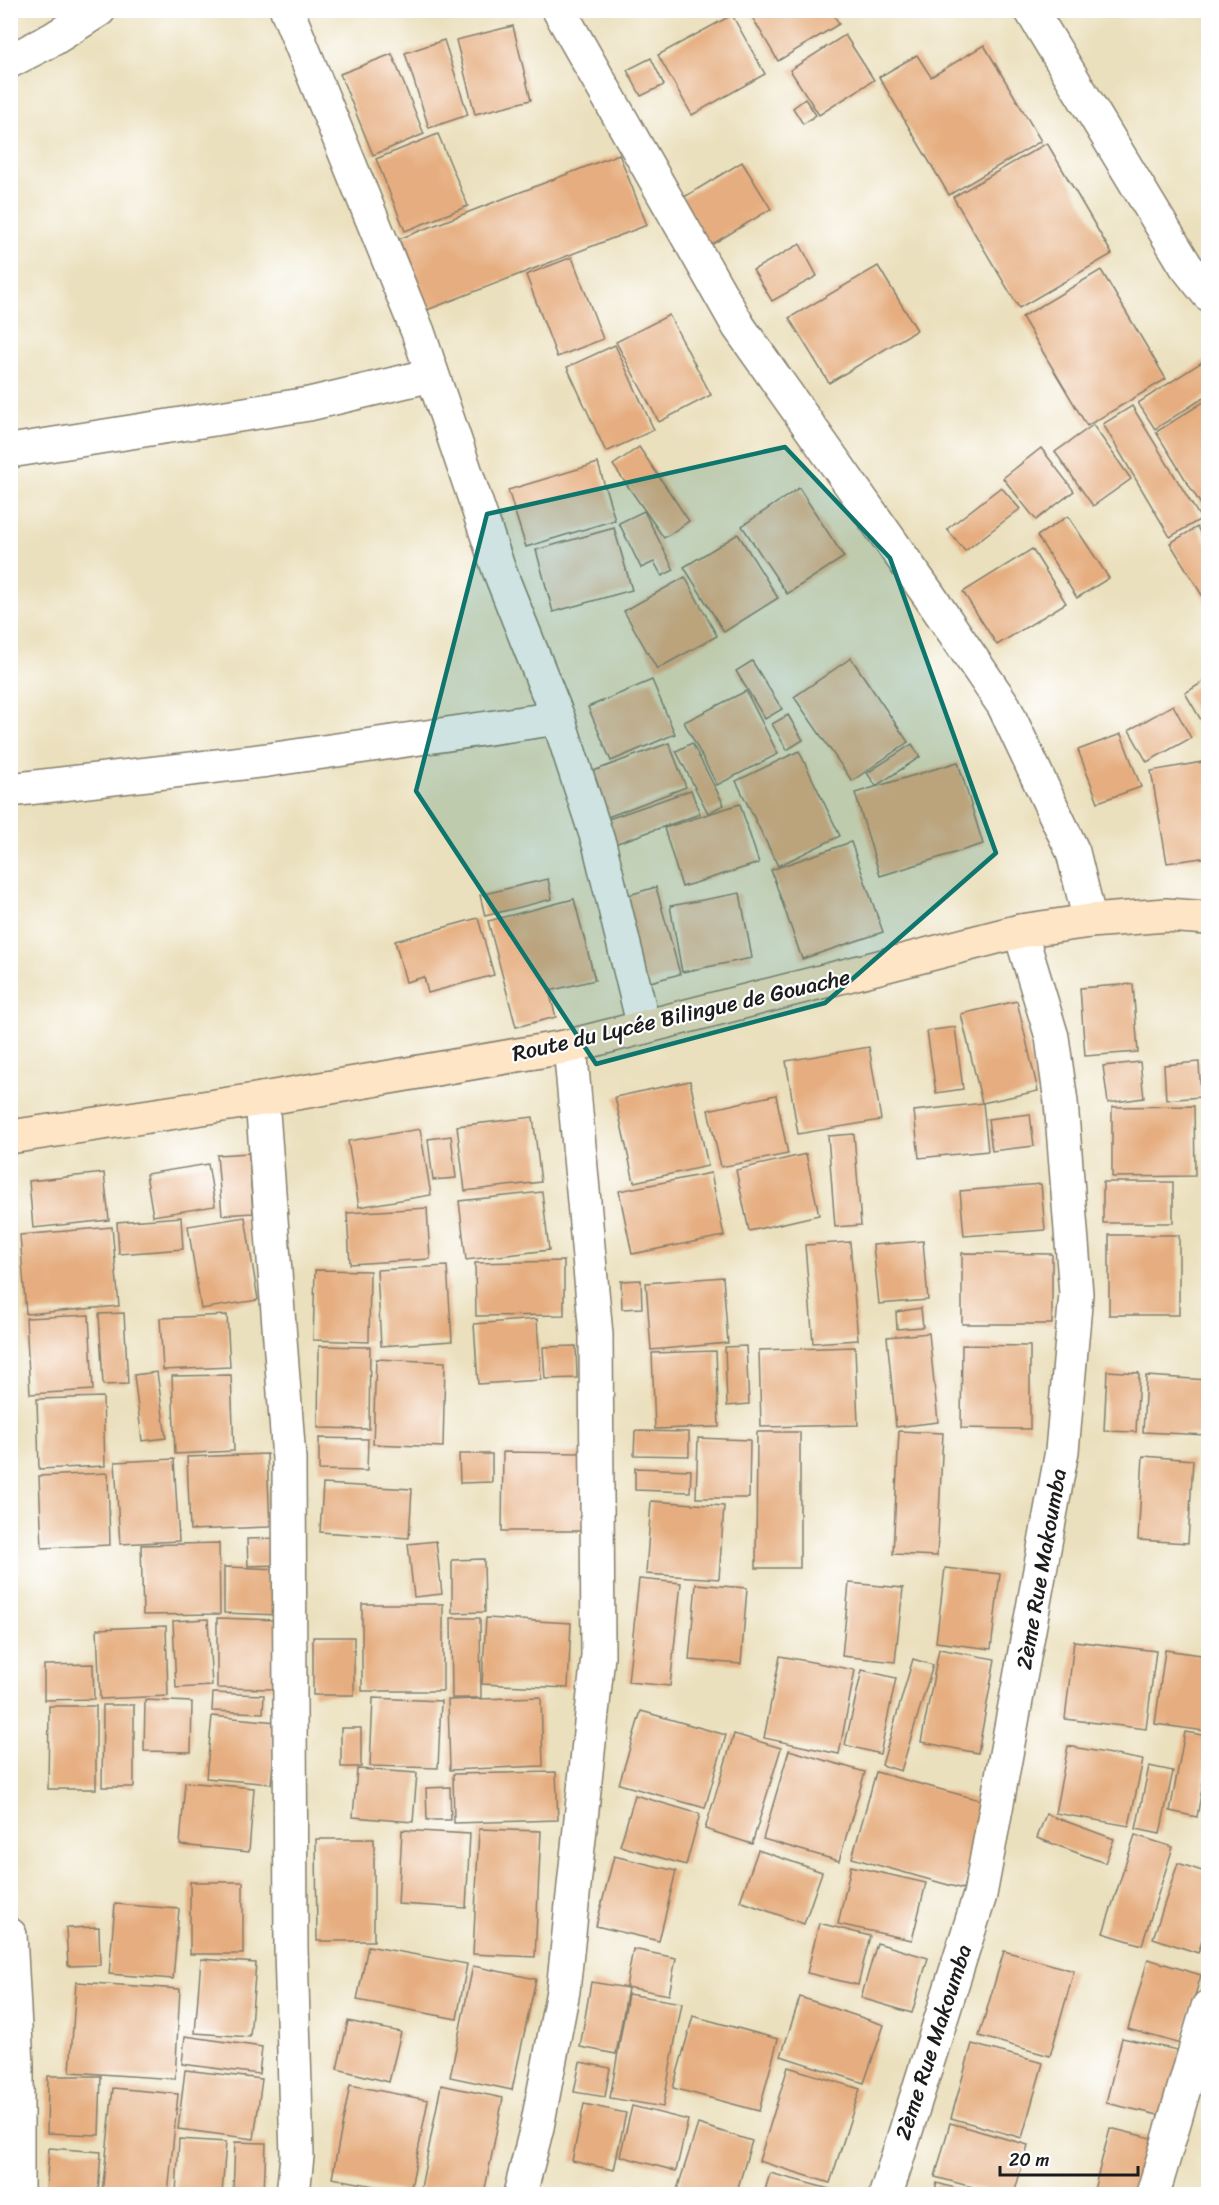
<svg xmlns="http://www.w3.org/2000/svg" width="1219" height="2205" font-family="Sriracha,sans-serif">
<style>
.building{fill:#e6ae80}
.lines{fill:none;stroke-linecap:round;stroke-linejoin:round}
.street-casing{stroke:#847e6c;stroke-width:36}
.secondary-casing{stroke:#847e6c;stroke-width:36}
.street{stroke:#fff;stroke-width:33}
.secondary{stroke:#fde5c5;stroke-width:33}
.marked{fill:#0f766e;fill-opacity:0.2;stroke:#0f766e;stroke-width:4.5;stroke-linejoin:round}
.labels{text-anchor:middle;dominant-baseline:central;stroke-width:4.5;stroke-linejoin:round;paint-order:stroke}
.street-label{font-size:22px;fill:#1c1c1c;stroke:#fff}
</style>
<rect width="100%" height="100%" fill="#fff"/>
<filter id="ink" filterUnits="userSpaceOnUse"><feTurbulence type="fractalNoise" baseFrequency=".0167" numOctaves="2"/><feDisplacementMap in="SourceGraphic" scale="12" xChannelSelector="R" yChannelSelector="G"/><feConvolveMatrix kernelMatrix="1 2 1 2 8 2 1 2 1" color-interpolation-filters="sRGB"/></filter>
<filter id="wash" filterUnits="userSpaceOnUse"><feTurbulence type="fractalNoise" baseFrequency=".008" numOctaves="4" result="noise"/><feDisplacementMap in="SourceGraphic" scale="24" xChannelSelector="R" yChannelSelector="G"/><feGaussianBlur stdDeviation="1.35" result="paint"/><feColorMatrix in="noise" values="0 0 0 0 0 0 0 0 0 0 0 0 0 0 0 0 0 1.4 0 .05"/><feComposite in="paint" operator="in"/></filter>
<g filter="url(#wash)">
<rect width="100%" height="100%" fill="#ebe0bd"/>
<g id="blocks">
<g class="building">
<path d="M748 10H831L839 24 778 61Z"/>
<path d="M732 15 765 74 692 115 658 55Z"/>
<path d="M513 26 531 100 475 114 456 40Z"/>
<path d="M845 35 874 80 819 115 790 70Z"/>
<path d="M444 40 468 115 429 128 405 53Z"/>
<path d="M984 45 1041 141 949 195 879 77 917 55 931 77Z"/>
<path d="M392 54 424 134 373 155 340 74Z"/>
<path d="M651 58 664 85 641 96 627 70Z"/>
<path d="M805 99 816 115 803 124 793 108Z"/>
<path d="M438 134 468 206 405 231 376 159Z"/>
<path d="M1047 143 1112 254 1019 308 953 197Z"/>
<path d="M619 154 647 225 427 310 399 239Z"/>
<path d="M742 162 771 209 706 248 676 202Z"/>
<path d="M800 244 817 276 772 301 753 270Z"/>
<path d="M572 257 603 339 557 357 526 275Z"/>
<path d="M878 266 917 330 829 383 789 318Z"/>
<path d="M1101 270 1166 379 1087 426 1022 317Z"/>
<path d="M669 315 711 395 659 422 616 342Z"/>
<path d="M615 345 654 430 606 452 567 367Z"/>
<path d="M1208 358V395L1155 429 1138 403Z"/>
<path d="M1208 399V516L1156 432Z"/>
<path d="M1132 406 1201 519 1170 537 1103 424Z"/>
<path d="M1093 425 1131 479 1093 506 1055 452Z"/>
<path d="M639 447 689 521 664 538 613 465Z"/>
<path d="M1041 448 1074 491 1036 520 1003 478Z"/>
<path d="M598 463 615 520 526 547 508 490Z"/>
<path d="M1001 487 1020 509 965 551 947 529Z"/>
<path d="M799 488 844 557 787 594 742 526Z"/>
<path d="M644 511 674 570 662 576 654 562 641 568 619 523Z"/>
<path d="M1068 516 1109 578 1077 598 1037 536Z"/>
<path d="M1197 527 1208 546V605L1170 543Z"/>
<path d="M614 528 632 590 553 612 536 550Z"/>
<path d="M738 534 778 598 724 632 684 567Z"/>
<path d="M1032 549 1066 603 997 645 963 592Z"/>
<path d="M685 577 717 636 657 669 624 611Z"/>
<path d="M851 658 908 742 852 781 794 697Z"/>
<path d="M752 661 782 709 765 719 736 671Z"/>
<path d="M1208 679V716L1201 720 1185 693Z"/>
<path d="M652 680 675 734 611 761 588 707Z"/>
<path d="M746 691 778 754 717 785 684 722Z"/>
<path d="M1173 705 1191 738 1147 762 1129 730Z"/>
<path d="M788 715 803 740 787 750 772 724Z"/>
<path d="M1121 734 1141 787 1098 802 1078 750Z"/>
<path d="M669 743 686 787 605 818 588 773Z"/>
<path d="M692 743 724 805 708 813 676 751Z"/>
<path d="M912 744 920 757 876 786 867 773Z"/>
<path d="M799 751 840 836 778 866 736 781Z"/>
<path d="M1208 761V857L1167 863 1151 771Z"/>
<path d="M958 762 983 844 880 876 855 793Z"/>
<path d="M691 790 700 814 606 847 597 823Z"/>
<path d="M740 804 759 863 682 887 664 828Z"/>
<path d="M851 842 883 932 802 959 771 870Z"/>
<path d="M548 879 552 899 485 916 480 895Z"/>
<path d="M656 887 680 974 643 984 619 898Z"/>
<path d="M740 893 752 958 682 972 670 906Z"/>
<path d="M574 899 595 980 549 991 556 1017 516 1027 488 921Z"/>
<path d="M478 918 494 975 428 993 424 977 406 982 395 941Z"/>
<path d="M1133 984 1138 1052 1085 1056 1080 988Z"/>
<path d="M1017 1001 1038 1091 982 1103 961 1014Z"/>
<path d="M955 1027 963 1089 936 1093 927 1031Z"/>
<path d="M869 1047 881 1120 798 1134 786 1061Z"/>
<path d="M1140 1062 1144 1098 1108 1103 1103 1066Z"/>
<path d="M1199 1062 1201 1097 1166 1100 1164 1065Z"/>
<path d="M690 1081 708 1166 634 1182 615 1097Z"/>
<path d="M776 1095 788 1154 721 1167 708 1110Z"/>
<path d="M983 1103 988 1151 919 1158 914 1111Z"/>
<path d="M1194 1106 1195 1176 1112 1177V1107Z"/>
<path d="M1030 1114 1034 1146 992 1151 988 1119Z"/>
<path d="M533 1117 541 1182 465 1191 457 1126Z"/>
<path d="M420 1129 431 1195 359 1207 348 1141Z"/>
<path d="M854 1134 861 1225 835 1227 828 1136Z"/>
<path d="M451 1136 456 1178 433 1180 428 1139Z"/>
<path d="M249 1153 253 1213 222 1215 217 1155Z"/>
<path d="M806 1154 819 1215 749 1231 736 1170Z"/>
<path d="M208 1164 215 1206 153 1216 146 1174Z"/>
<path d="M104 1173 109 1220 33 1228 29 1181Z"/>
<path d="M711 1173 724 1236 632 1254 619 1191Z"/>
<rect x="1103" y="1182" width="70" height="41"/>
<path d="M1041 1184 1045 1230 964 1236 960 1191Z"/>
<path d="M542 1192 549 1250 466 1260 459 1201Z"/>
<path d="M427 1208 430 1259 350 1264 347 1213Z"/>
<path d="M181 1217 183 1249 119 1254 117 1222Z"/>
<path d="M245 1217 258 1300 201 1309 188 1226Z"/>
<path d="M112 1227 119 1306 26 1314 20 1235Z"/>
<rect x="1109" y="1235" width="70" height="80"/>
<path d="M923 1241 928 1300 879 1304 873 1245Z"/>
<path d="M850 1242 858 1340 813 1343 805 1245Z"/>
<path d="M962 1253 1052 1254V1324H962Z"/>
<path d="M564 1261V1315L476 1316 475 1263Z"/>
<path d="M447 1266 452 1341 381 1346 377 1270Z"/>
<path d="M315 1270 370 1271 369 1342 313 1340Z"/>
<path d="M723 1277 728 1343 651 1350 646 1283Z"/>
<path d="M641 1280 642 1308 622 1309 621 1281Z"/>
<path d="M921 1308 923 1327 897 1329 896 1312Z"/>
<path d="M124 1313 128 1384 103 1385 99 1314Z"/>
<path d="M89 1315 93 1390 30 1394 26 1318Z"/>
<path d="M227 1315 230 1367 163 1370 160 1318Z"/>
<path d="M537 1319 541 1380 478 1384 474 1324Z"/>
<path d="M929 1333 938 1422 896 1427 887 1337Z"/>
<path d="M962 1345 1030 1346V1429L961 1428Z"/>
<path d="M319 1346 370 1347 369 1429 318 1428Z"/>
<path d="M576 1346 577 1378 545 1379 543 1347Z"/>
<path d="M746 1346 749 1404 727 1406 725 1347Z"/>
<path d="M855 1347 858 1425 761 1427 759 1350Z"/>
<path d="M716 1351 719 1427 655 1429 652 1353Z"/>
<path d="M376 1359 445 1362 443 1447 373 1444Z"/>
<path d="M1107 1371 1139 1373 1136 1432 1104 1431Z"/>
<path d="M157 1372 166 1438 142 1441 134 1375Z"/>
<path d="M231 1375 234 1451 175 1454 172 1376Z"/>
<path d="M1146 1376 1208 1380 1207 1435 1143 1432Z"/>
<path d="M103 1397 105 1466 39 1469 37 1399Z"/>
<path d="M635 1431 689 1432V1456L634 1455Z"/>
<path d="M899 1431 943 1433 937 1556 893 1554Z"/>
<path d="M757 1432H800V1568H756Z"/>
<path d="M319 1438 368 1439 367 1471 319 1470Z"/>
<path d="M698 1438 750 1440 749 1498H696Z"/>
<path d="M503 1452 583 1453V1531H502Z"/>
<path d="M267 1454 270 1527 190 1530 187 1457Z"/>
<path d="M459 1454H492V1482L460 1483Z"/>
<path d="M1143 1456 1193 1460 1188 1543 1138 1540Z"/>
<path d="M174 1459 179 1541 120 1544 115 1462Z"/>
<path d="M635 1468 691 1470 690 1492 635 1490Z"/>
<path d="M108 1473 110 1545 42 1548 39 1476Z"/>
<path d="M323 1484 412 1489 409 1538 320 1532Z"/>
<path d="M651 1501 724 1506 719 1579 646 1574Z"/>
<path d="M278 1538V1565L248 1566 247 1539Z"/>
<path d="M436 1541 442 1594 414 1597 408 1544Z"/>
<path d="M219 1543 220 1614 143 1615 141 1545Z"/>
<path d="M484 1559 485 1612 452 1613V1560Z"/>
<path d="M224 1567 281 1569 280 1615 224 1613Z"/>
<path d="M945 1568 1000 1574 991 1649 936 1642Z"/>
<path d="M639 1579 681 1583 670 1686 628 1682Z"/>
<path d="M1207 1582H1208V1638L1204 1637Z"/>
<path d="M849 1583 903 1588 895 1662 842 1656Z"/>
<path d="M696 1584 747 1588 741 1664 689 1660Z"/>
<rect x="362" y="1604" width="81" height="87"/>
<path d="M217 1618 278 1620 276 1689 217 1688Z"/>
<path d="M451 1618H480L481 1698H452Z"/>
<path d="M486 1618 571 1623 568 1688 482 1684Z"/>
<path d="M208 1619 212 1686 176 1688 173 1621Z"/>
<path d="M166 1626 168 1696 100 1699 97 1629Z"/>
<rect x="313" y="1637" width="41" height="58"/>
<path d="M1074 1641 1156 1651 1146 1729 1065 1719Z"/>
<path d="M939 1649 995 1659 978 1753 921 1742Z"/>
<path d="M1165 1650 1208 1656V1707L1205 1731 1155 1724Z"/>
<path d="M780 1656 855 1670 839 1754 764 1738Z"/>
<path d="M913 1659 933 1665 901 1771 882 1765Z"/>
<path d="M93 1664 94 1699 44 1700V1665Z"/>
<path d="M862 1670 896 1678 880 1754 845 1745Z"/>
<path d="M213 1693 264 1695 263 1713 212 1711Z"/>
<path d="M541 1697 543 1766 450 1770 448 1700Z"/>
<path d="M373 1698 441 1701 438 1768 370 1766Z"/>
<path d="M145 1700 192 1702 191 1752 144 1751Z"/>
<path d="M103 1705H134V1787H102Z"/>
<path d="M49 1706H96V1789H48Z"/>
<path d="M641 1711 726 1735 705 1808 619 1784Z"/>
<path d="M212 1716 277 1722 271 1784 206 1778Z"/>
<rect x="341" y="1728" width="20" height="39"/>
<path d="M1185 1732 1208 1736V1756L1197 1817 1170 1811Z"/>
<path d="M734 1734 781 1748 752 1844 705 1829Z"/>
<path d="M1068 1746 1143 1760 1129 1826 1055 1813Z"/>
<path d="M789 1750 865 1772 839 1861 763 1839Z"/>
<path d="M1149 1766 1173 1771 1160 1834 1136 1829Z"/>
<path d="M357 1769 417 1773 413 1822 353 1817Z"/>
<path d="M556 1772 558 1820 454 1823 453 1774Z"/>
<path d="M876 1772 987 1802 963 1889 852 1858Z"/>
<path d="M185 1782 254 1788 249 1852 180 1845Z"/>
<path d="M450 1787 451 1820H427L426 1788Z"/>
<path d="M635 1795 700 1814 686 1865 620 1846Z"/>
<path d="M1046 1814 1114 1839 1105 1863 1037 1838Z"/>
<path d="M479 1829 541 1831 535 1957 473 1954Z"/>
<path d="M402 1830 470 1834 466 1908 398 1904Z"/>
<path d="M1135 1835 1173 1847 1142 1945 1103 1933Z"/>
<path d="M316 1839H374V1941H317Z"/>
<path d="M758 1850 822 1872 804 1924 740 1901Z"/>
<path d="M614 1856 676 1871 659 1941 596 1926Z"/>
<path d="M1178 1863 1208 1873V1922L1198 1953 1153 1938Z"/>
<path d="M851 1866 926 1883 912 1940 838 1924Z"/>
<rect x="190" y="1882" width="53" height="72"/>
<path d="M115 1904 179 1909 173 1979 109 1974Z"/>
<path d="M819 1923 870 1936 858 1985 807 1973Z"/>
<path d="M99 1927 100 1965 68 1966 66 1928Z"/>
<path d="M877 1943 928 1958 912 2013 861 1998Z"/>
<path d="M368 1946 467 1964 457 2019 357 2000Z"/>
<path d="M633 1949 676 1958 669 1995 626 1987Z"/>
<path d="M1004 1951 1074 1971 1050 2056 979 2036Z"/>
<path d="M201 1959 256 1963 250 2037 195 2033Z"/>
<path d="M1148 1959 1201 1975 1181 2044 1128 2029Z"/>
<path d="M473 1966 536 1979 512 2090 450 2077Z"/>
<path d="M76 1982 180 1989 175 2079 70 2072Z"/>
<path d="M591 1982 628 1988 616 2054 580 2047Z"/>
<path d="M628 1994 682 2003 663 2107 610 2098Z"/>
<path d="M800 1997 884 2025 864 2083 781 2056Z"/>
<path d="M693 2016 778 2039 759 2111 673 2088Z"/>
<path d="M348 2021 401 2032 389 2082 337 2069Z"/>
<path d="M185 2036 262 2047 259 2074 182 2064Z"/>
<path d="M1122 2038 1182 2051 1167 2117 1106 2103Z"/>
<path d="M972 2044 1043 2063 1022 2138 951 2118Z"/>
<path d="M580 2062 610 2068 605 2097 574 2092Z"/>
<path d="M788 2067 860 2089 830 2183 759 2161Z"/>
<path d="M185 2070 262 2079 254 2139 178 2129Z"/>
<path d="M48 2076H101L99 2135 47 2133Z"/>
<path d="M350 2085 428 2100 410 2193 332 2178Z"/>
<path d="M441 2085 503 2098 484 2194H429L420 2193Z"/>
<path d="M113 2088 178 2094 168 2194H102Z"/>
<path d="M584 2104 626 2113 614 2170 572 2161Z"/>
<path d="M632 2106 688 2120 676 2171 620 2156Z"/>
<path d="M950 2123 1028 2145 1014 2194H998L935 2177Z"/>
<path d="M698 2124 752 2141 736 2194H683L676 2193Z"/>
<path d="M1110 2128 1155 2139 1141 2194H1093Z"/>
<path d="M179 2139 226 2142 222 2194H176Z"/>
<path d="M235 2142 266 2143 264 2194H233Z"/>
<path d="M49 2148 101 2152 98 2194 46 2192Z"/>
<path d="M770 2173 848 2194H764Z"/>
<path d="M937 2183 976 2194H934Z"/>
</g>
</g>
</g>
<g filter="url(#ink)">
<use href="#blocks" fill-opacity="0" stroke="#847e6c" stroke-width="1.5"/>
<g class="lines">
<g class="street-casing">
<g id="street">
<path d="M287 10 418 332 499 570 558 718 600 847 644 1027"/>
<path d="M559 10 739 327 928 594 1004 706 1073 852 1090 921"/>
<path d="M1031 10 1186 266 1208 294"/>
<path d="M10 61 53 39 99 10"/>
<path d="M10 451 309 404 432 375"/>
<path d="M10 790 268 760 558 718"/>
<path d="M262 1099 289 1459 291 1949 297 2156 293 2194"/>
<path d="M10 1935 17 2065V2194"/>
<path d="M520 2194 537 2127 563 1991 598 1656 596 1335 570 1046"/>
<path d="M886 2194 980 1895 1062 1451 1076 1294 1061 1102 1052 1037 1020 931"/>
<path d="M1153 2194 1208 2007"/>
</g>
</g>
<g class="secondary-casing">
<path id="secondary" d="M10 1137 262 1099 570 1046 1020 931 1090 921 1166 915 1208 918"/>
</g>
<use href="#street" class="street"/>
<use href="#secondary" class="secondary"/>
</g>
</g>
<path class="marked" d="M785 447 890 558 996 853 825 1003 596 1064 416 791 487 514Z"/>
<g class="labels">
<g class="street-label">
<text transform="translate(681 1015) rotate(-13)">Route du Lycée Bilingue de Gouache</text>
<text transform="translate(1041 1569) rotate(-80)">2ème Rue Makoumba</text>
<text transform="translate(933 2042) rotate(-72)">2ème Rue Makoumba</text>
</g>
</g>
<rect width="1219" height="2205" fill="none" stroke="#fff" stroke-width="36"/>
<path d="M1000 2166v9h138v-9" fill="none" stroke="#1c1c1c" stroke-width="3"/>
<text x="1009" y="2166" font-size="18" fill="#1c1c1c" stroke="#ffffff" stroke-width="4.5" paint-order="stroke">20 m</text>
</svg>
